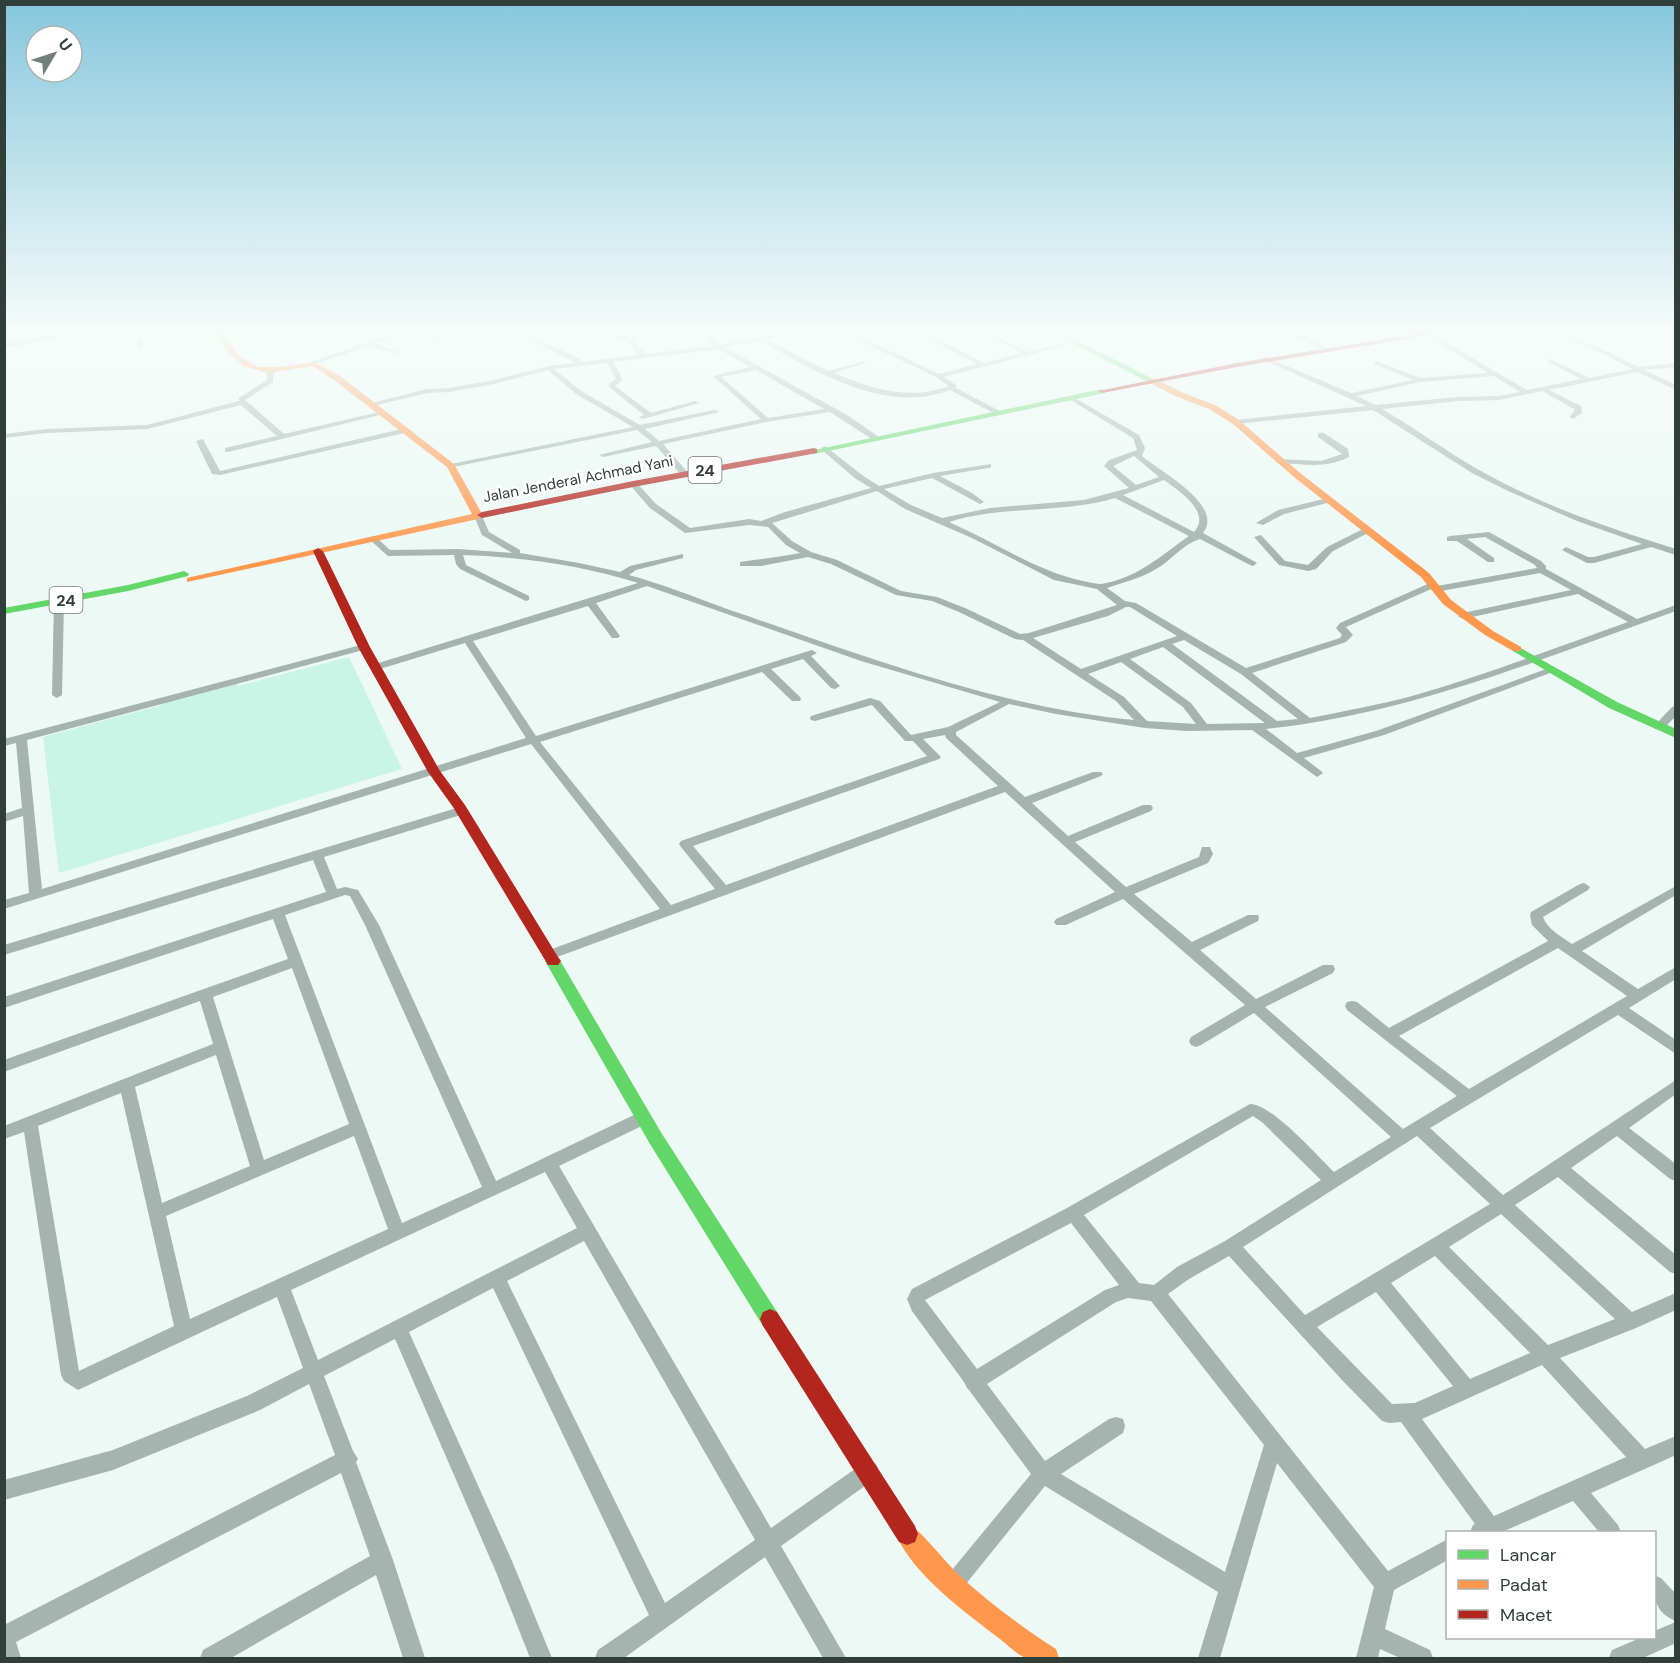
<svg xmlns="http://www.w3.org/2000/svg" width="1680" height="1663" font-family="'DM Sans',sans-serif">
<style>
.green{fill:#caf4e5}
.lines{fill:none;stroke-linecap:round;stroke-linejoin:round}
.street{fill:#a5b4ae;fill-rule:evenodd}
.fast{fill:#63d668;fill-rule:evenodd}
.slow{fill:#ff974d;fill-rule:evenodd}
.jam{fill:#b3261e;fill-rule:evenodd}
.labels{text-anchor:middle;dominant-baseline:central;stroke-width:5;stroke-linejoin:round;paint-order:stroke}
.far-street-label{font-size:15px;fill:#303f3a;stroke:#fff}
.shield{fill:#fff;stroke:#6e7975;stroke-width:1.5}
.shield-label{font-size:16px;font-weight:bold;fill:#303f3a}
</style>
<rect width="100%" height="100%" fill="#ecf9f4"/>
<path class="green" d="M349 657 402 769 59 873 43 737 162 705 161 699 235 680 238 686Z"/>
<g class="lines">
<g class="street">
<path d="M170 329H183L142 339 144 347 141 349 138 347 136 338Z"/>
<path d="M244 329H260L221 337 218 335Z"/>
<path d="M404 329H414L375 343 397 352V354L369 346 311 365 306 364Z"/>
<path d="M420 329H428L444 341 439 342Z"/>
<path d="M517 329 526 330 544 342 575 356 583 362 639 355 625 339 606 337 596 329H603L610 334 629 336 645 354 714 346 709 341 710 334 704 329H712L715 332V340L721 345 793 329H806L766 339 828 371 865 361V363L834 373C873 389 908 401 949 386L936 377 835 329H844L939 374 977 364 910 329H918L984 363 1022 353 974 329H982L1028 352 1075 340 1078 342 944 377 956 385V388L1000 411V415H997L950 390C886 415 814 371 759 340L726 348 847 415 882 439 875 441 830 412 766 422 663 444 689 474 685 476H682L656 446 603 457 599 455 652 442 637 430 448 468V464H451L633 427 576 394 548 370 494 384 449 392 427 393 373 406 369 404 427 389 449 388 494 380 549 366 576 363 539 344ZM719 349 750 367 713 376 761 419 659 441 645 429 719 412 715 410 640 425 581 391 554 369 607 363 616 379 609 384V387L644 415 639 417 643 419 699 403 695 401 651 413 615 386 623 380 613 362ZM756 370 824 409 768 418 721 377Z"/>
<path d="M1278 329H1287L1330 349 1325 350Z"/>
<path d="M1390 329H1399L1413 336 1408 337Z"/>
<path d="M1543 329H1552L1602 349 1638 367 1676 363V367L1644 370 1676 385V390L1637 372 1549 390 1581 406 1582 413 1573 419 1569 417 1574 412V409L1542 391 1499 400 1458 401 1382 409C1415 428 1446 451 1479 470 1541 505 1608 528 1676 549V555L1651 547 1594 563H1587L1562 550 1566 547 1588 557H1594L1642 544 1577 521 1508 491 1472 473 1373 410 1236 424 1232 422 1236 420 1366 406 1264 360V358L1266 357 1351 393 1413 380 1374 364V362L1376 361 1421 378 1488 373 1426 335 1425 334 1428 332 1527 390 1581 379 1548 362V360L1550 359 1589 378 1632 369 1598 351ZM1494 376 1520 392 1499 396 1458 397 1375 405 1357 396 1420 382Z"/>
<path d="M273 369 276 371 273 374V382L245 400 284 434 384 411 388 413 228 452H225V448L277 436 241 405 147 429 46 433 4 438V434L46 429 147 425 239 401V398L267 380 266 373Z"/>
<path d="M1071 396 1139 435 1145 448 1142 456C1159 471 1225 505 1203 533L1257 563 1253 566 1250 565 1200 539C1185 543 1174 557 1161 566 1145 577 1125 582 1107 588L1125 601 1136 603 1246 668 1340 638 1342 635 1336 628 1340 623 1430 583H1436L1437 586 1537 568 1535 565 1485 537 1467 539 1494 558V562H1488L1457 541H1447V537L1450 536 1489 532 1541 561 1546 566V569L1637 619 1676 605V611C1541 659 1409 714 1266 729L1297 753 1376 731 1549 668 1553 667 1558 670 1384 735 1304 758 1321 771 1323 773 1317 777 1252 730 1187 731 1145 728 1056 714 1009 704 956 732V735L1025 797 1093 772H1101L1103 774 1101 776 1032 803 1068 836 1143 805H1151L1153 808 1151 811 1075 842 1126 887 1199 857 1202 847H1210L1213 854 1208 863 1134 894 1192 942 1248 915H1258L1259 918 1258 921 1200 950 1256 999 1323 965H1333L1335 969 1333 973 1265 1007 1403 1129 1457 1096 1347 1010 1345 1006 1347 1002 1352 1001 1357 1002 1389 1028 1548 941 1532 925 1530 915 1531 912 1580 884 1584 883 1590 887 1588 890 1543 917C1547 929 1562 937 1572 944L1676 886V895L1582 951 1638 989 1676 967V979L1629 1008 1676 1040V1054L1618 1015 1430 1128 1503 1195 1676 1080V1094L1629 1128 1676 1164V1181L1670 1179 1617 1136 1571 1168 1676 1255V1274L1670 1272 1558 1177 1515 1205 1632 1312 1676 1293V1310L1636 1328 1560 1358 1645 1449 1676 1436V1455L1591 1493 1618 1525 1621 1532H1599L1573 1501 1502 1532H1470L1473 1525 1475 1524 1401 1422 1389 1423 1382 1421 1342 1380 1229 1256 1189 1279 1168 1294 1388 1571 1448 1539V1560L1394 1590 1385 1629 1430 1650 1433 1658H1400L1380 1649 1378 1658H1356L1374 1587 1277 1463 1220 1658H1198L1218 1592 1045 1486 961 1590 954 1593 947 1590 944 1583 947 1576 1031 1474 969 1390 967 1388 964 1382 912 1311 907 1299 912 1289 1067 1208 1250 1104C1272 1104 1317 1156 1334 1172L1391 1137 1254 1013 1201 1045 1196 1047 1191 1045 1189 1041 1191 1037 1245 1005 1123 899 1066 925H1056L1054 922 1056 919 1115 892 1005 792 549 960 544 958 542 955 544 952 660 909 531 744 4 909V900L29 893 23 816 4 822V814L22 808 16 743 4 746V739L361 645H367L369 647 367 649 27 740 42 889 526 738 465 643 380 669H372L371 667 372 665 638 583C581 565 522 557 463 555L466 565 529 596V600L526 601 460 569 456 564 454 555 388 556 369 539 376 537 390 550 458 549 512 553 482 535 474 516 478 513 482 516 489 532 520 550V553L579 563 620 572 630 566 683 554V558L636 570 629 575C662 584 695 597 727 609 856 653 998 708 1134 720L1116 701 1023 640 1015 639 959 612 932 601 896 595 831 564 808 557 761 566H740V562C760 559 780 557 800 553L786 545 768 527 749 525 685 533 650 508 629 484 636 482 656 504 690 528 749 519 761 521 785 512 871 488 856 479 822 450 821 448 825 446 862 475 879 486 933 473 991 464V468H988L940 476 972 493 984 502 980 504 932 478 884 489 911 505 942 518 990 508 1084 500 1129 488 1104 466 1109 460 1137 450 1133 438 1069 399V397ZM1134 456 1159 477 1136 485 1113 466ZM1164 480C1179 491 1212 512 1194 532L1123 495ZM877 491 905 509 972 538 1054 580 1097 589 1117 605 1029 633 1020 634 965 608 937 597 901 591 837 560 811 552 792 541 772 523ZM1115 498 1189 536C1162 555 1136 579 1101 584 1096 584 1089 582 1083 581 1036 571 993 541 949 522 1003 505 1061 514 1115 498ZM1540 573 1571 590 1463 613 1458 616 1463 619 1578 594 1628 622C1557 647 1486 675 1412 696 1379 705 1344 711 1310 718L1252 673 1346 642 1353 635 1346 627 1431 589 1436 592ZM647 586 861 661 1000 702 948 727 911 735 880 701 870 698 811 716 810 718 811 720 815 721 872 705 905 741H913L927 756 681 841 679 844 681 847 715 889 671 905 540 742 762 672 792 701H800L801 699 800 697 771 669 803 659 831 688 835 689 840 686 811 656 817 653 812 650 536 736 473 641 588 606 612 638H618L620 636 596 603ZM1126 607H1130L1177 636 1081 669 1033 638 1108 616ZM1184 640 1241 674 1298 719 1277 721 1172 644ZM1163 647 1265 723 1207 724 1191 703 1130 659ZM1121 662 1183 707 1196 724 1147 721 1124 697 1088 674ZM945 735 946 738 998 786 726 885 693 846 939 759 941 757 923 739ZM1558 948 1627 996 1469 1089 1399 1036ZM1253 1116 1263 1123 1321 1180 1225 1241 1177 1267 1154 1285 1139 1283 1084 1215ZM1417 1136 1490 1204 1305 1315 1243 1247ZM1501 1214 1615 1319 1548 1345 1449 1247ZM1071 1223 1119 1285 1105 1290 977 1369 925 1300ZM1435 1256 1530 1353 1470 1379 1391 1283ZM1376 1292 1453 1386 1415 1403 1392 1404 1317 1327ZM1128 1298 1151 1301 1264 1445 1225 1572 1061 1474 1123 1433 1125 1426 1123 1419 1116 1417 1109 1419 1045 1461 987 1384 1116 1302ZM1542 1365 1626 1457 1494 1516 1422 1419Z"/>
<path d="M406 428 410 430 409 432 220 475 212 474 196 441 203 439 220 471Z"/>
<path d="M1318 433H1324L1348 449 1349 457C1325 469 1305 464 1279 463L1275 461 1279 459 1321 461 1342 454 1318 437Z"/>
<path d="M1328 498H1331V502L1284 514 1263 525 1256 523 1278 510Z"/>
<path d="M1367 527 1370 528V532L1333 551 1316 569 1308 571 1279 565 1254 537 1261 535 1285 561 1308 565 1327 547Z"/>
<path d="M59 598 64 601 62 695 57 698 52 695 54 601Z"/>
<path d="M1676 706V716L1663 729H1655L1654 727 1655 725 1672 707Z"/>
<path d="M460 807 466 811 464 814 324 857 337 889 345 887 358 890 379 925 496 1181 638 1113 643 1112 648 1113 651 1118 648 1123 559 1166 771 1528 862 1464 869 1461 876 1464 879 1471 876 1478 781 1546 846 1658H823L765 1557 624 1658H595L598 1650 649 1615 493 1288 409 1332 512 1561 552 1658H530L496 1572 395 1339 324 1376 353 1451 358 1459 356 1462 393 1560 425 1658H403L376 1575 231 1658H200L203 1650 370 1556 341 1473 16 1642 21 1658H4V1625L335 1455 309 1384 260 1410 113 1470 4 1500V1480L113 1450 247 1396 303 1368 277 1297 78 1390 64 1381 61 1375 24 1132 4 1139V1126L213 1044 200 1001 4 1072V1060L288 959 273 919 4 1008V997L326 892 313 860 4 955V945ZM345 895 350 896 365 925 482 1187 402 1223 285 915ZM292 968 349 1124 264 1160 213 997ZM216 1055 250 1166 162 1203 135 1087ZM121 1093 174 1326 79 1371 38 1126ZM354 1136 388 1229 190 1319 166 1216ZM545 1172 577 1228 318 1360 291 1290ZM584 1241 755 1540 665 1603 507 1281Z"/>
<path d="M1654 1575 1661 1578 1676 1594V1621C1653 1612 1654 1596 1654 1575Z"/>
<path d="M1676 1622V1643L1643 1658H1609L1612 1650 1640 1638H1654V1631Z"/>
</g>
<g class="fast">
<path d="M85 329H101L4 348V344Z"/>
<path d="M1045 329H1054L1157 381 1150 383Z"/>
<path d="M1102 389 1106 391 1105 393 814 454 810 451Z"/>
<path d="M184 571 189 574 188 576 128 591 4 614V608L128 585Z"/>
<path d="M1517 646 1617 702 1676 729V738L1609 708 1513 651 1511 649Z"/>
<path d="M553 955 558 957 662 1134 777 1312 780 1319 777 1326 770 1329 763 1326 650 1144 545 961 548 957Z"/>
</g>
<g class="slow">
<path d="M213 329H220L239 356 258 367H281L314 362 340 376 454 464 481 512 487 515 478 519 187 582V578L191 577 472 514 447 467 334 380 313 366 268 373 243 366 224 347Z"/>
<path d="M1150 379H1156L1181 392 1215 405 1239 420 1300 473 1429 573 1451 600 1493 631 1521 647V651H1513L1485 635 1443 604 1421 577 1294 477 1233 424 1209 409 1175 396 1150 383Z"/>
<path d="M907 1523C919 1528 946 1563 959 1575 989 1603 1022 1627 1056 1649L1059 1658C1050 1658 1035 1661 1026 1658 1017 1655 1008 1645 1000 1639 966 1613 912 1574 896 1534L899 1526Z"/>
</g>
<g class="jam">
<path d="M1447 329H1466L1237 367 1102 393 1098 391 1237 363Z"/>
<path d="M814 448 817 449V453L633 487 482 518 477 515 482 512 633 481Z"/>
<path d="M318 548 323 551 370 647 440 771 465 805 558 957 561 961 558 965H548L453 807 428 772 358 647 313 551Z"/>
<path d="M770 1309 777 1312 915 1526 918 1534 915 1542 907 1545 899 1542 763 1326 760 1319 763 1312Z"/>
</g>
</g>
<linearGradient id="sky" x2="0" y2="1"><stop stop-color="#87c7dc"/><stop offset="0.59" stop-color="#f6fcfa"/><stop offset="1" stop-color="#f6fcfa" stop-opacity="0"/></linearGradient>
<rect width="1680" height="562" fill="url(#sky)"/>
<g class="labels">
<g class="far-street-label">
<text transform="translate(578 479) rotate(-11)">Jalan Jenderal Achmad Yani</text>
</g>
<g class="shield">
<rect x="688.5" y="457" width="33" height="26" rx="4.5"/>
<rect x="49.5" y="587" width="33" height="26" rx="4.5"/>
</g>
<g class="shield-label">
<text x="705" y="470">24</text>
<text x="66" y="600">24</text>
</g>
</g>
<rect width="1680" height="1663" fill="none" stroke="#303f3a" stroke-width="12"/>
<rect x="1446" y="1531" width="210" height="108" fill="#ffffff" stroke="#acb2b0" stroke-width="1.5"/>
<rect x="1458" y="1550" width="30" height="9" fill="#63d668" stroke="#acb2b0" stroke-width="1.5"/>
<text x="1500" y="1561" font-size="18" fill="#303f3a">Lancar</text>
<rect x="1458" y="1580" width="30" height="9" fill="#ff974d" stroke="#acb2b0" stroke-width="1.5"/>
<text x="1500" y="1591" font-size="18" fill="#303f3a">Padat</text>
<rect x="1458" y="1610" width="30" height="9" fill="#b3261e" stroke="#acb2b0" stroke-width="1.5"/>
<text x="1500" y="1621" font-size="18" fill="#303f3a">Macet</text>
<g transform="translate(54 54) rotate(51)"><circle r="28" fill="#ffffff" stroke="#acb2b0" stroke-width="1.5"/>
<path d="M0-4.5L10 22L0 15L-10 22Z" fill="#72807b"/>
<text y="-9" font-size="16" font-weight="bold" text-anchor="middle" fill="#303f3a">U</text>
</g>
</svg>
